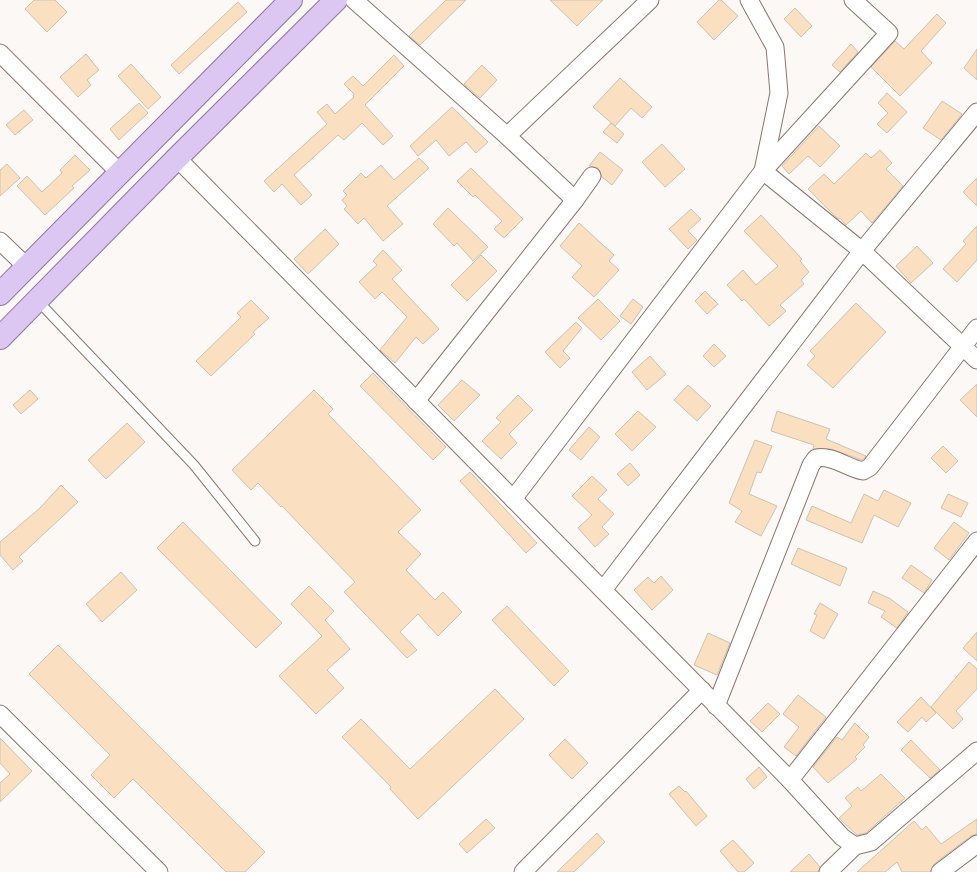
<svg xmlns="http://www.w3.org/2000/svg" width="977" height="872" font-family="'Titillium Web',sans-serif">
<style>
.building{fill:#fae0c1;stroke:#cec1b1}
.lines{fill:none;stroke-linecap:round;stroke-linejoin:round}
.service-casing{stroke:#8a776f;stroke-width:11}
.minor-casing{stroke:#8a776f;stroke-width:19}
.primary-casing{stroke:#9075a4;stroke-width:24}
.service{stroke:#fff;stroke-width:9}
.minor{stroke:#fff;stroke-width:17}
.primary{stroke:#dcc6f2;stroke-width:22}
</style>
<rect width="100%" height="100%" fill="#fcf8f6"/>
<g class="building">
<path d="M34 0H55L67 12 47 32 25 9Z"/>
<path d="M446 0H466L420 45 409 36Z"/>
<path d="M550 0H603L577 26Z"/>
<path d="M719 0H721L738 16 714 40 697 22Z"/>
<path d="M238 2 247 12 179 74 171 65Z"/>
<path d="M795 8 812 26 801 37 784 19Z"/>
<path d="M937 14 946 23 921 51 932 63 900 96 871 67 895 41 904 49Z"/>
<path d="M851 44 858 52 840 72 832 65Z"/>
<path d="M977 49V80L964 68Z"/>
<path d="M86 54 99 70 87 80 91 85 78 97 60 77Z"/>
<path d="M394 55 404 66 365 105 393 136 383 145 362 123 344 140 338 135 294 175 312 195 301 205 282 184 274 192 264 181 327 124 317 112 327 104 335 114 354 97 353 96 354 94 344 84 353 76 363 86Z"/>
<path d="M131 64 161 97 148 109 118 76Z"/>
<path d="M482 65 497 80 480 98 464 84Z"/>
<path d="M620 78 652 107 642 118 631 108 615 126 593 107Z"/>
<path d="M887 93 907 112 887 133 877 124 888 113 878 103Z"/>
<path d="M942 101 962 114 941 140 923 128Z"/>
<path d="M139 103 148 113 119 140 110 129Z"/>
<path d="M452 107 488 142 476 153 466 142 449 156 436 140 418 156 410 146Z"/>
<path d="M24 110 33 120 15 135 6 125Z"/>
<path d="M611 123 624 134 617 143 603 132Z"/>
<path d="M819 126 840 146 820 167 808 156 789 174 782 166Z"/>
<path d="M662 144 685 169 665 187 642 162Z"/>
<path d="M880 150 892 163 886 169 903 186 872 223 861 211 846 225 840 218 839 219 837 218 808 189 824 174 834 184 866 153 871 158Z"/>
<path d="M600 152 623 170 612 185 602 177 598 168 589 166Z"/>
<path d="M75 155 90 170 72 186 74 188 45 215 17 186 27 176 42 192 62 173 60 170Z"/>
<path d="M419 158 429 168 387 206 403 224 383 241 364 218 358 224 344 209 347 206 342 200 347 195 343 191 361 173 366 178 381 165 394 180Z"/>
<path d="M7 164 20 178 0 196V170Z"/>
<path d="M471 168 523 219 504 238 494 229 502 221 475 195 473 197 457 181Z"/>
<path d="M977 178V206L963 192Z"/>
<path d="M448 208 488 247 473 261 457 243 454 246 433 224Z"/>
<path d="M691 209 701 219 688 231 697 240 688 249 669 229Z"/>
<path d="M761 215 802 259 800 261 809 272 801 280 804 284 780 305 786 311 769 326 744 299 742 301 727 285 743 270 756 285 778 266 744 231Z"/>
<path d="M579 223 614 255 609 261 619 270 594 297 572 277 582 266 560 246Z"/>
<path d="M977 226V260L957 282 943 269 966 244 963 241Z"/>
<path d="M325 229 339 244 308 274 294 259Z"/>
<path d="M917 246 933 263 911 283 896 266Z"/>
<path d="M383 250 402 270 392 279 439 329 423 344 416 337 395 363 380 350 407 317 382 292 375 299 359 282 377 265 373 261Z"/>
<path d="M481 255 497 271 467 301 451 285Z"/>
<path d="M705 291 718 304 707 314 695 301Z"/>
<path d="M598 299 620 321 601 340 578 318Z"/>
<path d="M633 299 643 307 631 324 620 316Z"/>
<path d="M251 300 269 318 253 332 255 334 211 376 196 361 241 317 237 313Z"/>
<path d="M856 303 886 332 833 388 807 365 815 356 810 351Z"/>
<path d="M576 322 582 328 563 351 570 358 560 368 545 352Z"/>
<path d="M714 344 726 356 714 367 703 356Z"/>
<path d="M650 356 666 374 647 390 632 372Z"/>
<path d="M373 373 446 447 433 460 360 386Z"/>
<path d="M462 380 480 395 454 421 438 405Z"/>
<path d="M977 384V417L960 400Z"/>
<path d="M688 385 711 406 697 421 674 400Z"/>
<path d="M30 390 38 399 21 414 13 405Z"/>
<path d="M314 390 333 409 328 414 421 510 398 532 421 554 406 570 435 600 443 592 462 612 438 636 418 614 400 632 417 650 407 658 344 592 355 582 282 506 281 507 258 483 251 490 232 470Z"/>
<path d="M518 395 533 410 509 434 517 443 501 459 482 441 501 422 496 418Z"/>
<path d="M638 411 656 427 632 451 615 434Z"/>
<path d="M777 411 830 429 826 439 866 456 862 460 831 449H813L814 445 771 431Z"/>
<path d="M127 423 145 442 106 479 88 460Z"/>
<path d="M589 427 600 437 581 460 569 450Z"/>
<path d="M755 440 772 446 761 473 757 472 749 494 777 506 761 536 735 522 742 511 729 503Z"/>
<path d="M943 446 958 461 946 473 931 458Z"/>
<path d="M630 463 640 475 628 486 617 474Z"/>
<path d="M470 472 537 543 526 553 460 481Z"/>
<path d="M592 476 607 490 598 499 614 514 602 527 609 534 595 547 578 528 592 515 572 496Z"/>
<path d="M61 485 78 502 19 557 23 561 13 570 0 555V542L40 508Z"/>
<path d="M884 490 911 503 898 527 874 515 862 543 806 520 812 506 851 523 864 494 878 501Z"/>
<path d="M948 494 968 503 961 517 941 508Z"/>
<path d="M183 522 282 623 256 648 157 548Z"/>
<path d="M954 522 969 533 949 560 934 548Z"/>
<path d="M798 548 847 568 840 586 791 564Z"/>
<path d="M911 565 932 580 924 593 902 578Z"/>
<path d="M121 572 137 590 102 622 86 604Z"/>
<path d="M661 576 673 590 652 610 634 590 648 577 654 583Z"/>
<path d="M309 586 334 611 325 620 350 649 327 670 344 688 316 714 279 676 322 636 291 604Z"/>
<path d="M873 591 889 598 908 612 897 628 881 617 885 611 868 603Z"/>
<path d="M820 603 838 614 824 639 810 631 817 615 814 614Z"/>
<path d="M507 606 569 671 554 686 492 620Z"/>
<path d="M977 632V661L963 648Z"/>
<path d="M708 633 730 643 717 675 694 665Z"/>
<path d="M58 645 265 852 245 872H226L133 779 114 798 91 775 110 755 29 674Z"/>
<path d="M969 662 977 669V689L956 711 963 719 953 729 931 707Z"/>
<path d="M495 689 524 719 418 819 390 789 391 787 342 737 361 719 410 769Z"/>
<path d="M798 695 826 717 796 756 784 747 799 727 783 714Z"/>
<path d="M921 697 936 713 926 722 922 717 908 732 897 722Z"/>
<path d="M768 703 780 714 762 732 750 721Z"/>
<path d="M855 723 869 737 863 745 865 747 855 757 857 759 828 783 813 767 837 737 842 740Z"/>
<path d="M0 738 32 771 0 802V783L10 774 0 763Z"/>
<path d="M565 739 588 763 572 779 549 755Z"/>
<path d="M911 740 940 770 930 778 901 750Z"/>
<path d="M759 767 767 777 754 789 746 779Z"/>
<path d="M881 774 905 798 866 833 857 835 839 818 852 806 845 798 858 787 861 791Z"/>
<path d="M679 786 685 792 686 791 707 816 696 826 669 794Z"/>
<path d="M486 819 495 828 467 853 459 844Z"/>
<path d="M977 819V834L971 836 934 864 930 872H902L897 862 885 872H857L914 821 922 830 926 826 941 844Z"/>
<path d="M597 833 605 842 574 872H557Z"/>
<path d="M733 840 754 863 744 872H738L720 851Z"/>
<path d="M809 854 820 867 818 872H790Z"/>
</g>
<g class="lines">
<g class="service-casing">
<path id="service" d="M37 300 194 465 255 541"/>
</g>
<g class="minor-casing">
<g id="minor">
<path d="M354 0 507 136 575 200"/>
<path d="M749 0 775 47 779 93 763 171 862 251 977 360"/>
<path d="M0 53 120 173"/>
<path d="M507 136 650 0"/>
<path d="M177 158 790 780 842 837 855 846"/>
<path d="M0 241 27 267"/>
<path d="M416 401 575 200 592 176"/>
<path d="M513 499 763 171 889 33 853 0"/>
<path d="M603 590 862 251 977 112"/>
<path d="M716 706 811 465 816 458C833 455 847 468 863 471L870 467 977 328"/>
<path d="M0 714 159 872"/>
<path d="M790 780 977 541"/>
<path d="M523 872 702 690"/>
<path d="M828 872 855 846 871 842 977 751"/>
<path d="M940 872 977 844"/>
</g>
</g>
<g class="primary-casing">
<g id="primary">
<path d="M0 294 291 0"/>
<path d="M0 338 177 158 336 0"/>
</g>
</g>
<use href="#service" class="service"/>
<use href="#minor" class="minor"/>
<use href="#primary" class="primary"/>
</g>
</svg>
